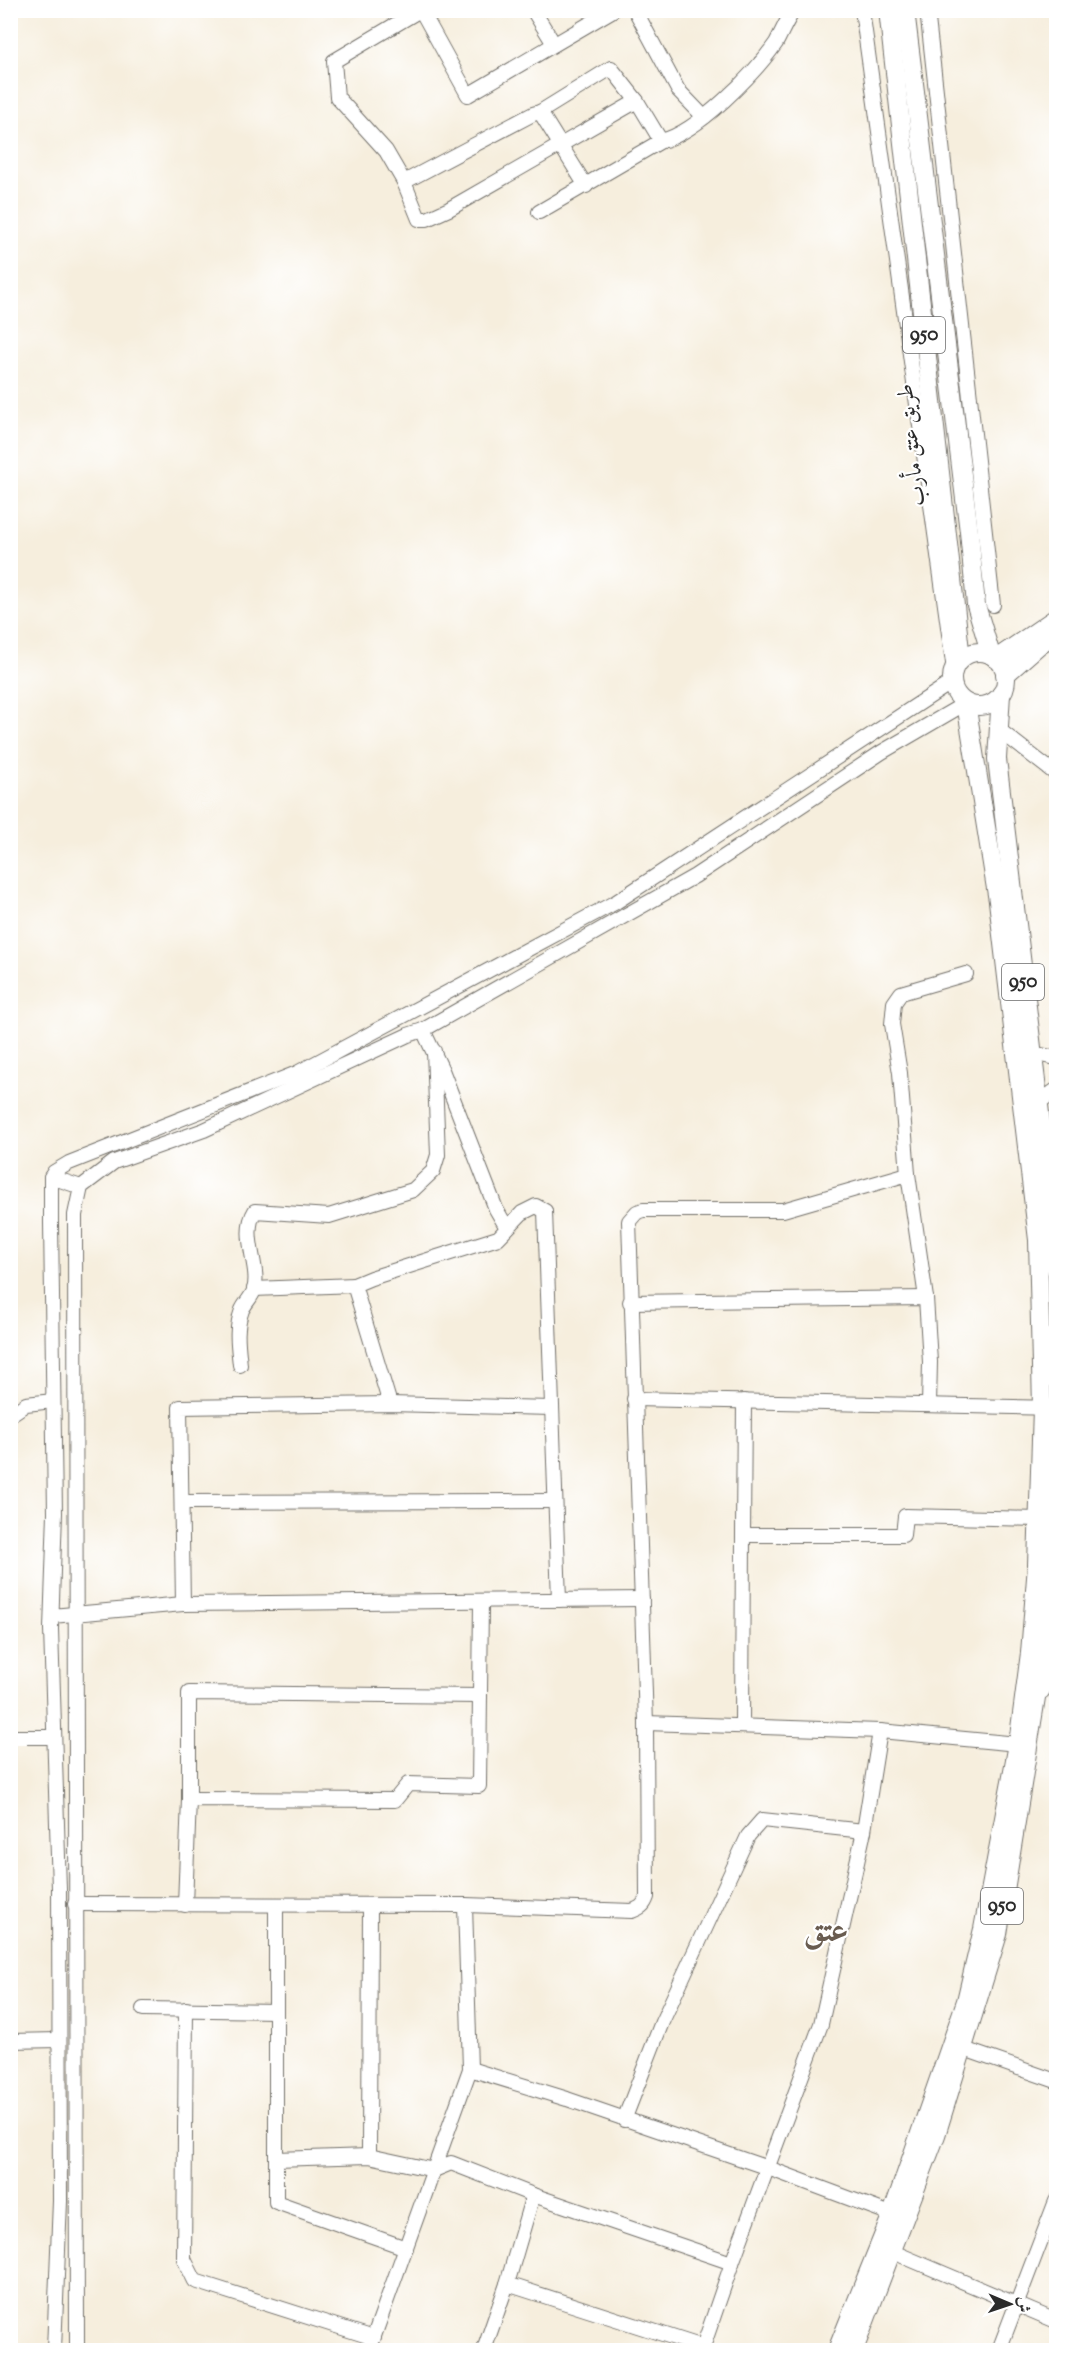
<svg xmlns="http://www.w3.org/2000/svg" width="1067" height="2361" font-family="'Sorts Mill Goudy',Amiri,serif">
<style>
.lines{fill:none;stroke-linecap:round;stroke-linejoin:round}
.minor-casing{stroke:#726f69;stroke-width:16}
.major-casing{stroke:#726f69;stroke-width:20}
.minor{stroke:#fff;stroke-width:14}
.major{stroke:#fff;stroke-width:18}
.labels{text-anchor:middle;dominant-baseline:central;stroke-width:4.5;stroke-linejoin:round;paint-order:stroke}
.shield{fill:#fff;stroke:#6b6b6b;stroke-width:1.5}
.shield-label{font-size:21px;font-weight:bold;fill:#2b2b2b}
.street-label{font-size:22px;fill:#2b2b2b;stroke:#fff}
.town-label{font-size:34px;font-weight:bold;fill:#695c50;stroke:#fff}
</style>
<rect width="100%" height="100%" fill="#fff"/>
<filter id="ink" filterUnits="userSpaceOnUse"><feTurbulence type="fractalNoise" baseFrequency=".0167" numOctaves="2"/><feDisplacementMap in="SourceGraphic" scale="12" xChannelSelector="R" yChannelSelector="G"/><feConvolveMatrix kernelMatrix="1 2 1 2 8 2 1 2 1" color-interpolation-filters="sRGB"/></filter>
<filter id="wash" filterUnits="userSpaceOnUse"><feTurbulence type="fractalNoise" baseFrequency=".008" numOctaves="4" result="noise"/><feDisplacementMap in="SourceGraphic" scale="24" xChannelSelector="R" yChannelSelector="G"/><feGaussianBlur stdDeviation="1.35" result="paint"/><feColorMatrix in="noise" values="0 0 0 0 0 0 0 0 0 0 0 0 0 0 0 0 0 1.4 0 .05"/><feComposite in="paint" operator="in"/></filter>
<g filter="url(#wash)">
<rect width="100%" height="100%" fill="#f6eedd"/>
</g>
<g filter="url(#ink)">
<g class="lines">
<g class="minor-casing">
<g id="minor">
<path d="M420 10 334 61 337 97 386 151 404 182 419 219H427L449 209 637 101"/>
<path d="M421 10 468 95 613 10"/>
<path d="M533 10 554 44"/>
<path d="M635 10 678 90 704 117"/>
<path d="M862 10 954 670"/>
<path d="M927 10 993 605"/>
<path d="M540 112 586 186"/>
<path d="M404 182 533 114 540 112 611 68 637 101 661 141"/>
<path d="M539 212 661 141C697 133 755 73 776 43 782 32 786 21 794 10"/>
<path d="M998 729 1056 774"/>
<path d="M423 1030 442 1070 496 1209 507 1228"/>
<path d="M1032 1053 1056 1058"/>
<path d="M1038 1103 1056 1090"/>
<path d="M51 1177 81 1187"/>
<path d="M254 1289 354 1285"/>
<path d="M926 1298 908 1174 900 1073 892 1024 894 1003 901 993 966 974"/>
<path d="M630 1302 926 1298 930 1362 929 1405"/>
<path d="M240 1365C238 1345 235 1329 242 1310 245 1303 252 1297 254 1290 261 1267 240 1235 255 1211L329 1216 413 1190 433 1171 438 1155 434 1051"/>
<path d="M634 1399 1056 1408"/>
<path d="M390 1404 354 1285 371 1278 498 1238 522 1213 536 1206 545 1211 559 1600"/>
<path d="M10 1415 26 1404 53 1401"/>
<path d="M182 1502 555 1501"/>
<path d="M743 1535 744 1401"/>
<path d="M183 1604 180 1407 390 1404 552 1408"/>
<path d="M52 1616 183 1604 642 1599"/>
<path d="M646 1723 880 1731 1018 1744"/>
<path d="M742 1726 743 1535H903L905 1516 1039 1519"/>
<path d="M10 1737H53"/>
<path d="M189 1799V1693L480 1696"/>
<path d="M75 1904 465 1905 632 1911C640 1908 644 1906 647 1897L646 1723 629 1221 637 1212 643 1210H783L908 1174"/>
<path d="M185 1905 189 1799 395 1800 408 1784 479 1786 481 1601"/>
<path d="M276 1905V2202L406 2248"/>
<path d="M143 2009 276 2011"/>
<path d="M186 2009 184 2259 195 2281 374 2338"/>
<path d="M10 2041 59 2040"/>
<path d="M964 2049 1056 2081"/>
<path d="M470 2069 567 2099 768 2168 899 2217"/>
<path d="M624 2120 662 2022 748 1836 762 1820 864 1831"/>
<path d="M369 2156 370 1905"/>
<path d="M276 2159 369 2156 434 2170 451 2163 533 2195 732 2263"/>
<path d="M893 2252 1056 2321"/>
<path d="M507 2284 703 2347"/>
<path d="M54 2350 60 2201 59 1889 51 1629 55 1513 51 1223V1177L54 1172 69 1163 297 1073 616 902 952 682"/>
<path d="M77 2350 75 1215 81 1187 114 1162 204 1130 408 1035 423 1030 695 876 882 752 966 703"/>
<path d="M369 2350 470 2069 465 1905"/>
<path d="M484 2350 507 2284 533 2195"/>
<path d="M702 2350 732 2263 821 2024 864 1831 880 1731"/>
<path d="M999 2350 1056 2201"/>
</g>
</g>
<g class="major-casing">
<g id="major">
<path d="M888 10 961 659"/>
<path d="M905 10 969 532 976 605 991 655"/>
<circle cx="979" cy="679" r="27"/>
<path d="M996 659 1056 618"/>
<path d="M1005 675 1039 645 1056 633"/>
<path d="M1001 694 997 759 1049 1188 1056 1269"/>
<path d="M1041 1690 1047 1677 1056 1666"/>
<path d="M837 2350 892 2214 966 2001 983 1929 1018 1744 1030 1653 1037 1565 1042 1408 1038 1240 998 901 966 703"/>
<path d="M854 2350 936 2135 998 1934 1046 1635 1056 1441"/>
</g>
</g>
<use href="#minor" class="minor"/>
<use href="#major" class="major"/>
</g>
</g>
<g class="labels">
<g class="shield">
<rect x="903" y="317" width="42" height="36" rx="4.5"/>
<rect x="1002" y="964" width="42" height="36" rx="4.5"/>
<rect x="981" y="1888" width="42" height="36" rx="4.5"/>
</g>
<g class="shield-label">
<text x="924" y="335">950</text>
<text x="1023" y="982">950</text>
<text x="1002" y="1906">950</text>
</g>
<g class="street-label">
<text transform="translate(913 445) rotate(-96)">طريق عتق مأرب</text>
</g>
<g class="town-label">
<text x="826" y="1931">عتق</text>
</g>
</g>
<rect width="1067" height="2361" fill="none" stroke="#fff" stroke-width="36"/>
<g transform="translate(1010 2304) rotate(92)" stroke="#ffffff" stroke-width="4.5" paint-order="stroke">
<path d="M0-4.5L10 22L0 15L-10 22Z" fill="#2b2b2b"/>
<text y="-9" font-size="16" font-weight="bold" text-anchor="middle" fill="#2b2b2b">ش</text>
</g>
</svg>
